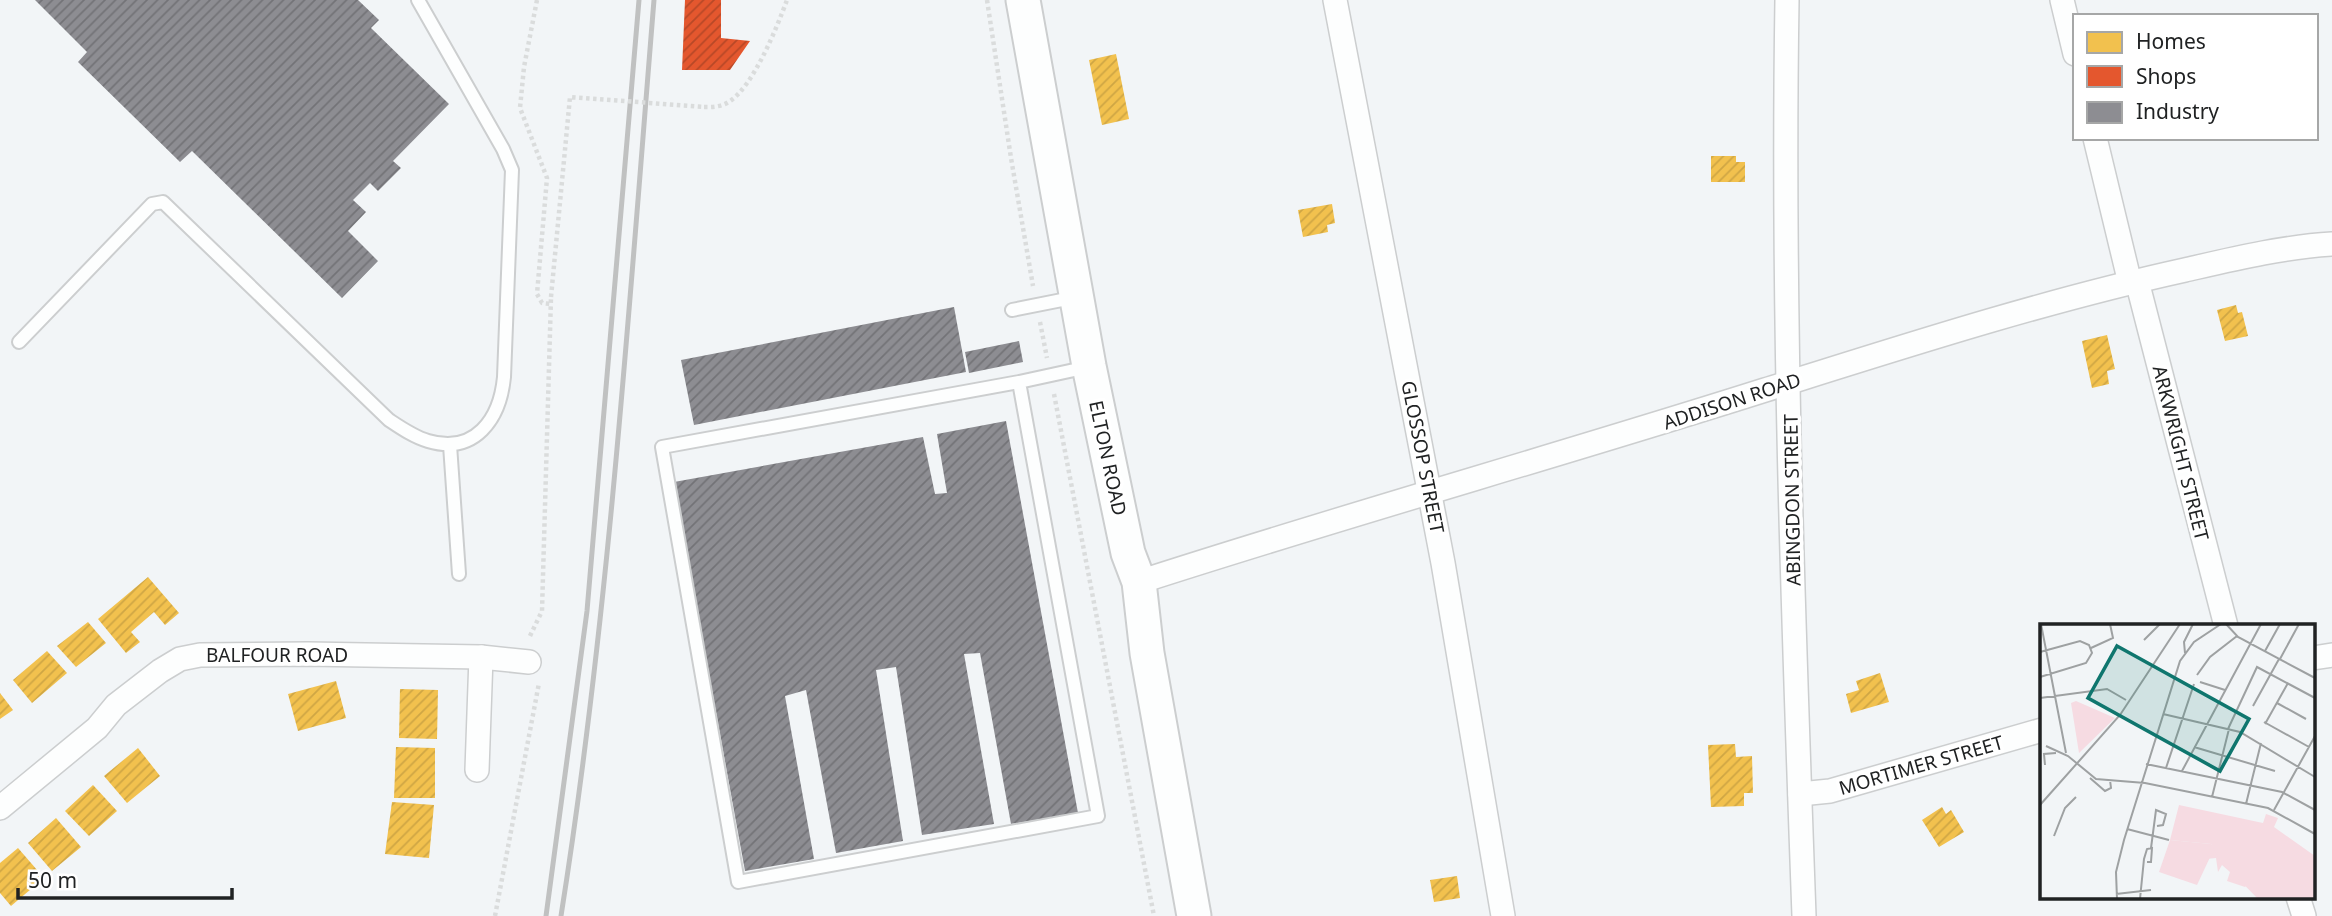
<svg xmlns="http://www.w3.org/2000/svg" width="2332" height="916" font-family="'Noto Sans',sans-serif">
<style>
.homes{fill:url(#homes-hatch)}
.shops{fill:url(#shops-hatch)}
.industry{fill:url(#industry-hatch)}
.lines{fill:none;stroke-linecap:round;stroke-linejoin:round}
.lane-casing{stroke:#cccecf;stroke-width:16}
.street-casing{stroke:#cccecf;stroke-width:26}
.secondary-casing{stroke:#cccecf;stroke-width:37}
.path{stroke:#dadcdc;stroke-width:4.5;stroke-dasharray:3.5 3.5;stroke-linecap:butt}
.lane{stroke:#fdfefe;stroke-width:12}
.street{stroke:#fdfefe;stroke-width:23}
.secondary{stroke:#fdfefe;stroke-width:33}
.rail{stroke:#c0c1c1;stroke-width:5}
.path-bridge{stroke:#dadcdc;stroke-width:4.5;stroke-dasharray:3.5 3.5;stroke-linecap:butt}
.labels{text-anchor:middle;dominant-baseline:central;stroke-width:7;stroke-linejoin:round;paint-order:stroke}
.street-label{font-size:19px;fill:#202223;stroke:#fff}
.inset-road{fill:none;stroke:#9ea1a2;stroke-width:2}
.view{fill:#0f766e;fill-opacity:0.15;stroke:#0f766e;stroke-width:3.5}
.inset-edge{fill:none;stroke:#202223;stroke-width:3.5}
</style>
<defs>
<pattern id="homes-hatch" width="6" height="6" patternUnits="userSpaceOnUse" patternTransform="scale(1.75)"><rect width="6" height="6" fill="#f2c14e"/><path d="M-1 1l2-2M0 6l6-6M5 7l2-2" fill="none" stroke="#cfa644"/></pattern>
<pattern id="shops-hatch" width="6" height="6" patternUnits="userSpaceOnUse" patternTransform="scale(1.75)"><rect width="6" height="6" fill="#e4572e"/><path d="M-1 1l2-2M0 6l6-6M5 7l2-2" fill="none" stroke="#b84827"/></pattern>
<pattern id="industry-hatch" width="6" height="6" patternUnits="userSpaceOnUse" patternTransform="scale(1.75)"><rect width="6" height="6" fill="#8d8d92"/><path d="M-1 1l2-2M0 6l6-6M5 7l2-2" fill="none" stroke="#737377"/></pattern>
</defs>
<rect width="100%" height="100%" fill="#f2f5f7"/>
<g class="homes">
<path d="M1116 54 1129 119 1102 125 1089 60Z"/>
<path d="M1711 156H1736V162H1745V182H1711Z"/>
<path d="M1332 204 1335 223 1327 225 1328 232 1303 237 1298 210Z"/>
<path d="M2236 305 2238 313 2242 312 2248 336 2225 341 2217 310Z"/>
<path d="M2107 335 2115 369 2107 371 2109 384 2092 388 2082 341Z"/>
<path d="M148 577 179 613 165 625 154 612 131 632 140 642 126 653 98 619Z"/>
<path d="M88 622 106 643 76 667 57 646Z"/>
<path d="M47 651 67 673 32 703 13 680Z"/>
<path d="M1880 673 1889 702 1851 713 1846 694 1859 690 1856 681Z"/>
<path d="M336 681 346 718 298 731 288 694Z"/>
<path d="M400 689 438 690 437 739 399 738Z"/>
<path d="M0 693 13 710 0 719Z"/>
<path d="M1735 744 1736 757 1752 756 1753 793H1744V806L1711 807 1708 745Z"/>
<path d="M396 747 435 748V798H394Z"/>
<path d="M138 748 160 776 127 803 104 776Z"/>
<path d="M93 785 117 811 89 836 65 811Z"/>
<path d="M392 802 434 805 429 858 385 854Z"/>
<path d="M1942 807 1946 814 1951 810 1964 832 1939 847 1922 820Z"/>
<path d="M56 818 81 847 52 871 28 843Z"/>
<path d="M18 848 44 878 11 906 0 893V863Z"/>
<path d="M1457 876 1460 898 1434 902 1430 880Z"/>
</g>
<path class="shops" d="M685 0H721V38L750 41 730 70H682Z"/>
<g class="industry">
<path d="M35 0H358L379 20 371 28 449 104 393 161 401 168 378 191 370 183 353 200 366 212 348 231 378 261 342 298 192 151 180 162 78 62 87 52Z"/>
<path d="M954 307 966 372 694 425 681 360Z"/>
<path d="M1019 341 1023 362 969 373 965 352Z"/>
<path d="M1006 421 1078 813 1011 824 980 653 964 654 994 824 922 835 896 667 876 670 903 841 836 853 806 690 785 696 814 859 745 871 674 482 923 437 935 494 947 493 937 434Z"/>
</g>
<g class="lines">
<g class="lane-casing">
<g id="lane">
<path d="M1012 310 1077 297"/>
<path d="M19 342 152 204 163 202 389 420C401 428 414 437 428 441 475 455 500 419 504 377L512 170 503 149 418 0"/>
<path d="M1019 382 1098 816 738 882 662 447 1019 382 1088 367"/>
<path d="M450 445 459 574"/>
</g>
</g>
<g class="street-casing">
<g id="street">
<path d="M1335 0 1443 563 1503 916"/>
<path d="M1787 0C1782 305 1793 611 1804 916"/>
<path d="M2062 0 2075 54"/>
<path d="M2095 138 2130 283"/>
<path d="M2137 281 2226 626"/>
<path d="M1139 582C1346 515 1557 456 1765 390 1902 347 2044 301 2185 270 2233 259 2282 247 2332 244"/>
<path d="M2313 658 2332 655"/>
<path d="M477 770 481 657"/>
<path d="M1800 794 1830 791 2042 730"/>
<path d="M0 808 97 728 116 705 160 671 180 659 200 655 308 654 481 657 529 662"/>
<path d="M2298 897 2304 916"/>
</g>
</g>
<g class="secondary-casing">
<path id="secondary" d="M1023 0 1089 366 1128 553 1139 582 1147 653 1194 916"/>
</g>
<g class="path">
<path d="M537 0 524 67 520 108 547 178 537 294 542 303 551 304"/>
<path d="M987 0 1011 158 1033 286"/>
<path d="M704 107C713 107 722 107 730 101 754 85 777 27 787 0"/>
<path d="M1040 322 1047 358"/>
<path d="M1054 394 1154 916"/>
<path d="M530 636 542 611 551 297"/>
<path d="M495 916 539 683"/>
</g>
<use href="#lane" class="lane"/>
<use href="#street" class="street"/>
<use href="#secondary" class="secondary"/>
<g class="rail">
<path d="M546 916 587 611 639 0"/>
<path d="M561 916C609 613 629 306 654 0"/>
</g>
<path class="path-bridge" d="M551 297 570 97 704 107"/>
</g>
<g class="labels">
<g class="street-label">
<text transform="translate(1732 401) rotate(-18)">ADDISON ROAD</text>
<text transform="translate(2181 453) rotate(76)">ARKWRIGHT STREET</text>
<text transform="translate(1423 457) rotate(79)">GLOSSOP STREET</text>
<text transform="translate(1108 458) rotate(78)">ELTON ROAD</text>
<text transform="translate(1792 500) rotate(-91)">ABINGDON STREET</text>
<text x="277" y="655">BALFOUR ROAD</text>
<text transform="translate(1921 765) rotate(-16)">MORTIMER STREET</text>
</g>
</g>
<g transform="translate(2040 624)">
<rect width="275" height="275" fill="#f2f5f7"/>
<path d="M130 216 171 220 172 229 157 261 119 248Z" fill="#f6dbe2"/>
<path d="M171 220 206 262 205 263 187 257 190 248 182 241 178 248 176 234 166 235Z" fill="#f6dbe2"/>
<path d="M36 77 75 94 39 129 31 79ZM139 181 223 199 226 190 238 194 234 203 275 232V275H218L178 234 171 220 130 216Z" fill="#f6dbe2"/>
<path class="inset-road" d="M1 0 26 129M186 0 198 13 275 54M104 16 120 0M51 24 73 14 70 0M225 27 240 0M0 28 40 17 49 21 52 29 46 39 0 53M145 29 144 18 153 0M240 35 259 0M157 51 170 33 197 12M160 58 185 66M0 74 67 65 86 76M237 79 266 95M213 82 239 35M123 90 200 108 275 153M224 98 269 123M225 100 248 59M188 105 217 43 275 74M6 122 28 132 56 155 105 159 228 184 275 210M154 123 235 147M106 140 242 168 275 186M5 141 4 130 16 129M126 144 154 60M142 147 221 0M50 154 65 167 71 164 70 156M172 173 189 105M206 180 221 119M0 181 80 91 140 0M234 186 275 112M87 205 129 216M14 212 25 184 36 173M111 224 116 186 126 190 123 201 117 202M76 270 111 266M77 275 76 248 84 216 140 37 154 18 181 0M100 275 104 235 107 225 112 224 111 238H107"/>
<path class="view" d="M77 22 209 95 180 147 48 74Z"/>
<rect width="275" height="275" class="inset-edge"/>
</g>
<rect x="2073" y="14" width="245" height="126" fill="#ffffff" stroke="#a6a7a7" stroke-width="2"/>
<rect x="2087" y="32" width="35" height="21" fill="#f2c14e" stroke="#a6a7a7" stroke-width="2"/>
<text x="2136" y="49" font-size="21" fill="#202223">Homes</text>
<rect x="2087" y="66" width="35" height="21" fill="#e4572e" stroke="#a6a7a7" stroke-width="2"/>
<text x="2136" y="84" font-size="21" fill="#202223">Shops</text>
<rect x="2087" y="102" width="35" height="21" fill="#8d8d92" stroke="#a6a7a7" stroke-width="2"/>
<text x="2136" y="119" font-size="21" fill="#202223">Industry</text>
<path d="M18 888v10h214v-10" fill="none" stroke="#202223" stroke-width="3.5"/>
<text x="28" y="888" font-size="21" fill="#202223" stroke="#ffffff" stroke-width="5" paint-order="stroke">50 m</text>
</svg>
